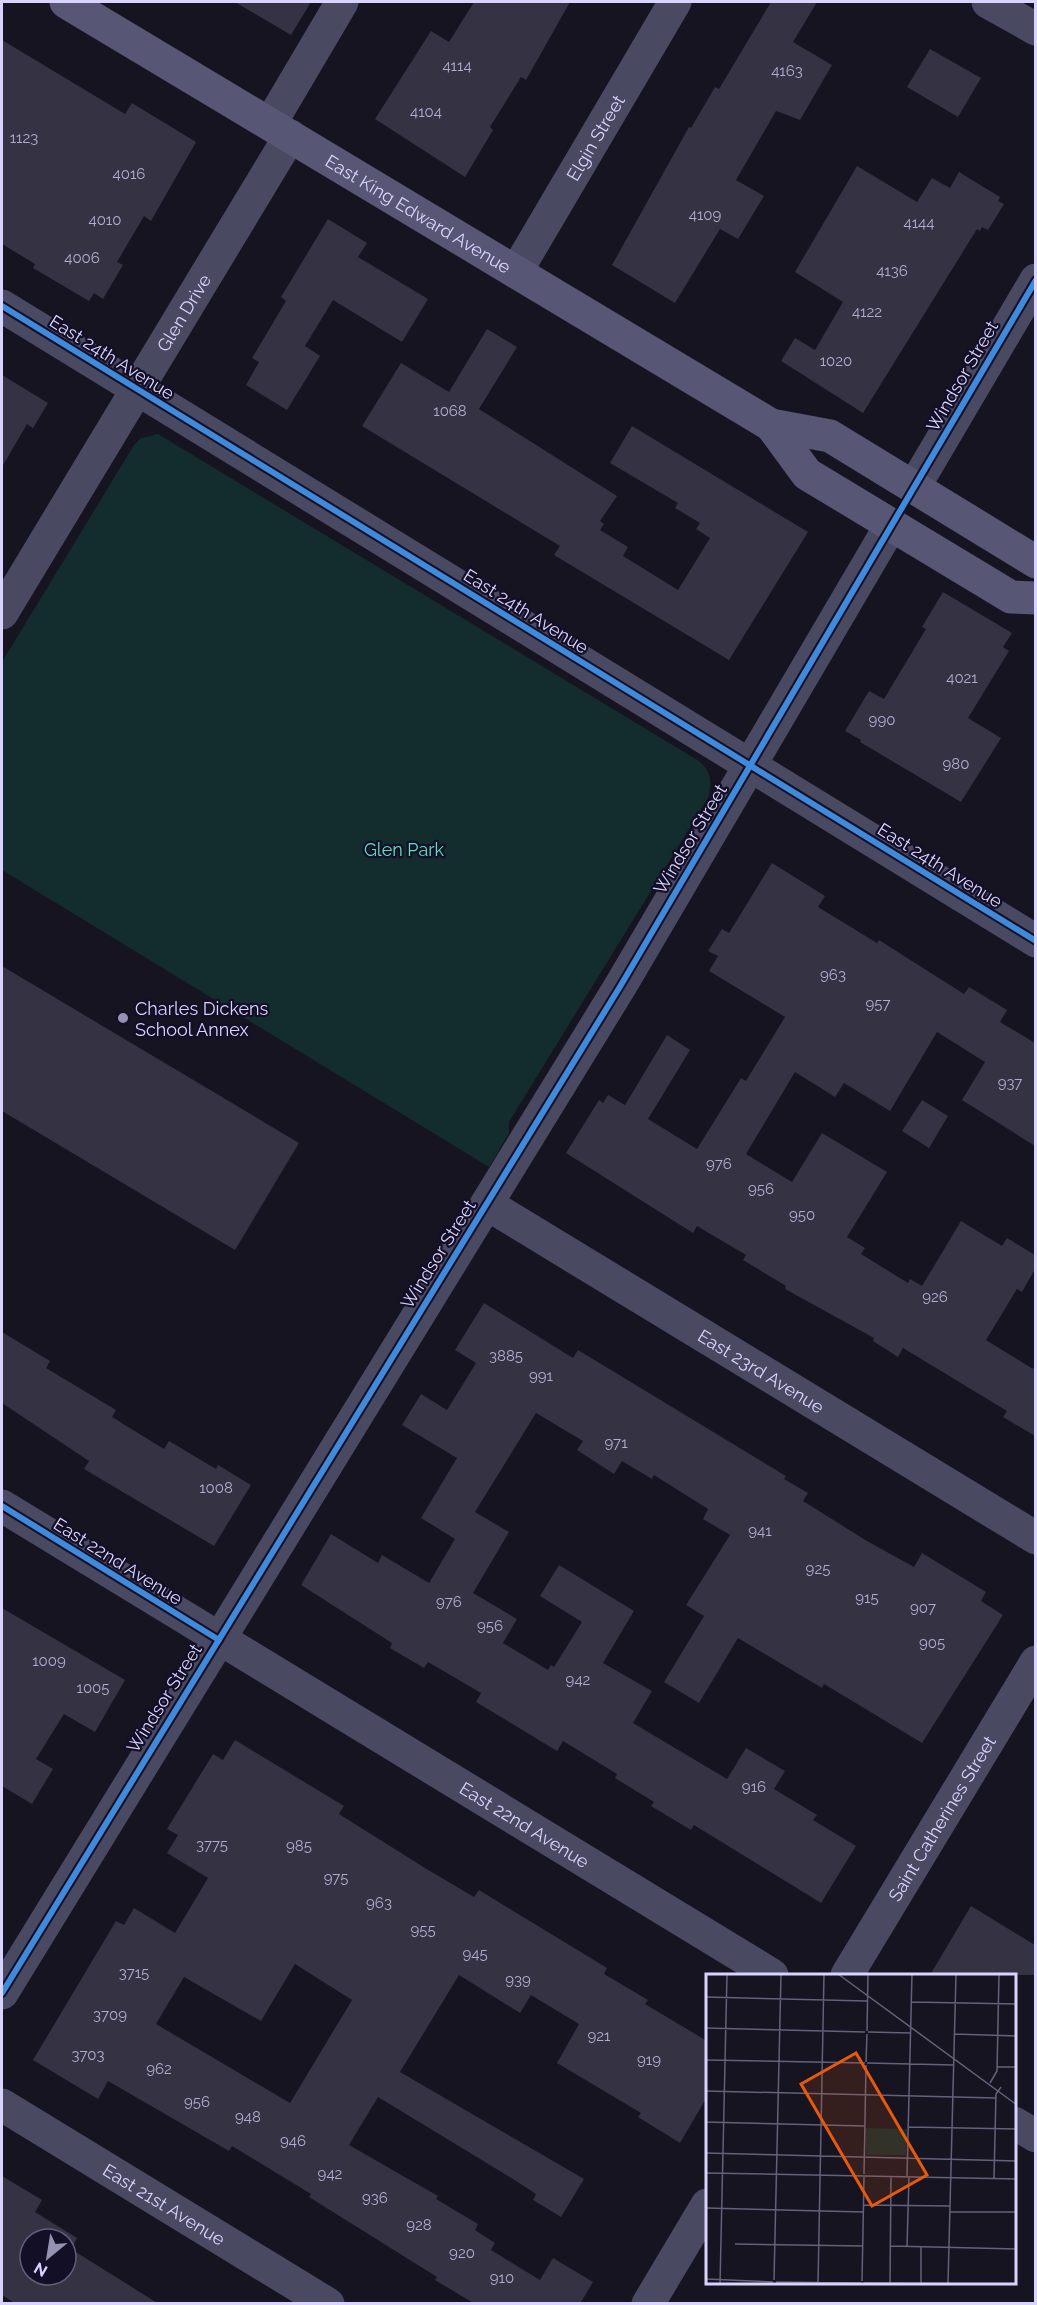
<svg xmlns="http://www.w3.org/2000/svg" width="1037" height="2305" font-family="Raleway,sans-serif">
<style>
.green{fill:#132c2d}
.building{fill:#343243;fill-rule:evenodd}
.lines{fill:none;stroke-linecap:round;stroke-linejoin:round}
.minor{stroke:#4a4962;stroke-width:33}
.secondary{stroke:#575674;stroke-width:33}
.cycleway-casing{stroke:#130f26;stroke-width:10}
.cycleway{stroke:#408adc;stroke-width:6}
.poi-dot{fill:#9591b1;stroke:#130f26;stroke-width:2}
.labels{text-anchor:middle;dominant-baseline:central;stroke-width:4.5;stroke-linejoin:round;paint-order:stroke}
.number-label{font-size:15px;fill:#b0acd0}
.street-label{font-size:18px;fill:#d9d4ff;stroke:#130f26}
.park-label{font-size:18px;fill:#5fe0c0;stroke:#130f26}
.poi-label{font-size:18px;fill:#d9d4ff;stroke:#130f26;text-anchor:start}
.inset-road{fill:none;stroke:#64617a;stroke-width:1.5}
.view{fill:#e8590c;fill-opacity:0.15;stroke:#e8590c;stroke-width:3}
.inset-edge{fill:none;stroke:#d9d4ff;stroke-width:3}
</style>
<rect width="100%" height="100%" fill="#161421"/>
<path class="green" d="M158 434 699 761C712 772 712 782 708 798L509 1122V1133L489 1167 2 870V662L134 445 141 438Z"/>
<g class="building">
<path d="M235 2H311L291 35Z"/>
<path d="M474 2H570L526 80 521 77 490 127 493 130 465 177 375 119 431 31 449 42Z"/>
<path d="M771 2H817L793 42 832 65 800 120 776 111 736 180 764 196 738 239 720 229 675 303 612 265 689 127 691 128 715 87 719 89Z"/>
<path d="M2 40 125 114 132 103 196 142 151 221 144 216 117 262 123 265 103 299 94 293 89 301 33 268 35 264 2 244Z"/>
<path d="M930 49 981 78 958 117 907 87Z"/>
<path d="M857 166 917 202 932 178 950 188 959 172 1000 197 998 201 1004 204 988 230 982 227 980 231 977 229 863 413 781 361 795 338 815 350 843 302 795 272Z"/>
<path d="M328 219 367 243 358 257 428 299 402 342 333 300 305 346 320 356 287 410 246 385 259 362 252 358 286 301 281 297Z"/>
<path d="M487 329 517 347 479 409 617 496 600 521 604 524 600 530 628 547 623 556 678 590 710 538 696 529 700 523 675 508 678 503 610 463 632 426 808 532 729 660 554 555 560 546 362 426 401 363 449 392Z"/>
<path d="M2 375 48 403 33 428 27 424 2 467Z"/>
<path d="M943 592 1012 633 1003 647 1009 651 968 718 1001 738 961 802 860 742 861 740 845 731 869 691 884 699 926 629 922 627Z"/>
<path d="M772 863 825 896 818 907 877 943 879 940 964 994 969 987 1007 1010 1000 1022 1035 1043V1146L962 1100 985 1062 937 1032 890 1111 844 1083 835 1097 795 1072 746 1154 792 1182 822 1133 887 1172 847 1237 865 1248 861 1254 908 1283 910 1279 922 1286 961 1221 1002 1246 1007 1238 1035 1255V1269L1022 1292 1017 1289 986 1340 1033 1369 1035 1364V1436L1003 1417 1007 1411 903 1348 898 1357 873 1341 874 1338 785 1289 786 1286 743 1260 746 1255 697 1226 693 1233 566 1153 599 1100 603 1103 608 1095 625 1105 667 1035 690 1050 648 1119 697 1149 741 1078 746 1081 785 1017 709 971 718 956 708 951 722 929 729 933Z"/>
<path d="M2 966 299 1143 235 1250 2 1111Z"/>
<path d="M922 1100 948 1116 929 1148 902 1131Z"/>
<path d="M484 1303 573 1358 578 1350 786 1476 784 1479 808 1493 803 1501 867 1541 914 1567 922 1553 986 1592 981 1601 1003 1615 922 1743 824 1684 822 1688 738 1638 699 1703 664 1682 704 1616 686 1605 730 1535 703 1519 708 1509 654 1475 652 1479 622 1461 614 1474 577 1450 583 1441 536 1413 475 1512 509 1532 473 1593 517 1619 503 1643 548 1670 551 1665 554 1667 582 1622 540 1596 559 1565 634 1611 603 1663 652 1691 633 1723 727 1779 746 1748 785 1771 774 1789 817 1815 813 1820 856 1846 821 1903 694 1825 691 1830 651 1806 654 1802 615 1778 617 1774 563 1741 557 1751 476 1702 481 1693 428 1662 424 1668 390 1648 392 1643 301 1585 331 1534 378 1563 382 1555 429 1583 455 1539 421 1518 457 1458 402 1425 421 1394 447 1410 476 1363 455 1350Z"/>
<path d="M2 1332 50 1361 46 1368 116 1410 112 1417 164 1449 169 1441 216 1469 218 1465 251 1485 214 1546 84 1469 89 1461 2 1403Z"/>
<path d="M2 1608 125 1680 95 1732 64 1714 36 1759 53 1769 32 1804 2 1786Z"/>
<path d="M235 1740 344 1806 339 1814 425 1868 474 1897 479 1890 607 1968 604 1974 648 2000 645 2004 707 2041V2097L680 2143 638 2117 641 2113 557 2063 579 2024 531 1995 520 2013 459 1975 400 2072 584 2179 561 2217 533 2200 536 2194 513 2179 378 2097 349 2145 438 2196 436 2199 478 2224 475 2230 495 2243 491 2250 540 2280 553 2258 593 2282 580 2304H475L435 2280 437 2277 309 2197 311 2194 232 2146 229 2151 108 2081 98 2099 33 2060 116 1921 124 1925 134 1908 175 1933 208 1878 167 1853 178 1835 167 1829 213 1754 223 1760ZM295 1964 352 2000 290 2103 156 2024 184 1977 261 2021Z"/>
<path d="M971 1906 1035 1945V1975H930Z"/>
<path d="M2 2176 42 2200 35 2212 77 2238 71 2249 159 2304H16L2 2295ZM30 2239H66V2275H30Z"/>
</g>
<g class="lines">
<g class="minor">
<path d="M988 2 1036 29"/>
<path d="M270 124 342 2"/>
<path id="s1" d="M516 272 675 2"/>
<path d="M2 306 1036 941"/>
<path d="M914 487 1036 280"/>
<path id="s2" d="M2 613 290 136"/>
<path id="s3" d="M487 1204 1036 1538"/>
<path id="s4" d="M2 1506 772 1975"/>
<path id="s5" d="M847 1975 1036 1662"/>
<path d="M2 1993 621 985 891 525"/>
<path id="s6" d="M2 2105 328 2304"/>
<path d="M1014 2123 1036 2136"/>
<path d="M648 2304 707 2205"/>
</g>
<g class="secondary">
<path id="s7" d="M66 2 771 425 830 436 1036 562"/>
<path d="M771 425 807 474 1011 597 1036 598"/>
</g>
<g class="cycleway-casing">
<g id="cycleway">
<path d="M2 306 1036 941"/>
<path d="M2 1506 219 1640"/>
<path d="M2 1993 621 985 1036 280"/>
</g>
</g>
<use href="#cycleway" class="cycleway"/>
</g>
<circle class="poi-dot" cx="123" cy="1018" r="6"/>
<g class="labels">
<g class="number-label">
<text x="457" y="66">4114</text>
<text x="787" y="71">4163</text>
<text x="426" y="112">4104</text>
<text x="24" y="138">1123</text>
<text x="129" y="174">4016</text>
<text x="705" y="215">4109</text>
<text x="105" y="220">4010</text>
<text x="919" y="223">4144</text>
<text x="82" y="258">4006</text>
<text x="892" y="271">4136</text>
<text x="867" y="312">4122</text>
<text x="836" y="361">1020</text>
<text x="450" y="411">1068</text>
<text x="962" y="678">4021</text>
<text x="882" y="720">990</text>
<text x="956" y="764">980</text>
<text x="833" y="975">963</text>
<text x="878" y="1004">957</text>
<text x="1010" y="1083">937</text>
<text x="719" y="1164">976</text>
<text x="761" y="1189">956</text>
<text x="802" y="1215">950</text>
<text x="935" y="1297">926</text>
<text x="506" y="1356">3885</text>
<text x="541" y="1376">991</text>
<text x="616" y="1443">971</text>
<text x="216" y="1488">1008</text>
<text x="760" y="1531">941</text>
<text x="818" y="1569">925</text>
<text x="867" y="1598">915</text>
<text x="449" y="1602">976</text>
<text x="923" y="1608">907</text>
<text x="490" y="1626">956</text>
<text x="932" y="1643">905</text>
<text x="49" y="1661">1009</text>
<text x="578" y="1680">942</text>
<text x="93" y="1688">1005</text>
<text x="754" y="1787">916</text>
<text x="212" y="1845">3775</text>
<text x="299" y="1846">985</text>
<text x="336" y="1878">975</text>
<text x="379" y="1903">963</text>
<text x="423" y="1930">955</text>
<text x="475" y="1954">945</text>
<text x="134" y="1973">3715</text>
<text x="518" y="1980">939</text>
<text x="110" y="2015">3709</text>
<text x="599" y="2036">921</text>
<text x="88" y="2055">3703</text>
<text x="649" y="2060">919</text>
<text x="159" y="2069">962</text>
<text x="197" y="2102">956</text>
<text x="248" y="2117">948</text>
<text x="293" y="2141">946</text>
<text x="330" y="2174">942</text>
<text x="375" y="2198">936</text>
<text x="419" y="2225">928</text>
<text x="462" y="2253">920</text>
<text x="502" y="2278">910</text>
</g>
<g class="street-label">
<text stroke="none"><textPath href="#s1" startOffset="156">Elgin Street</textPath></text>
<text stroke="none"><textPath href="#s7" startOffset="411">East King Edward Avenue</textPath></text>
<text stroke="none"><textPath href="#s2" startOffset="351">Glen Drive</textPath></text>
<text transform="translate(112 357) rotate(32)">East 24th Avenue</text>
<text transform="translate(962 376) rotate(-60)">Windsor Street</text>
<text transform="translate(526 611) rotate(32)">East 24th Avenue</text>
<text transform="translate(690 839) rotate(-59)">Windsor Street</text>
<text transform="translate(940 865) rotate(32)">East 24th Avenue</text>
<text transform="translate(438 1254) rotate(-58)">Windsor Street</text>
<text stroke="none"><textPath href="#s3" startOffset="321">East 23rd Avenue</textPath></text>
<text transform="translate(118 1561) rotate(32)">East 22nd Avenue</text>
<text transform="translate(164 1698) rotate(-58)">Windsor Street</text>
<text stroke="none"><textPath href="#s5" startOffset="183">Saint Catherines Street</textPath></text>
<text stroke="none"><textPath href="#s4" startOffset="612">East 22nd Avenue</textPath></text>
<text stroke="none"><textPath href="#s6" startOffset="190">East 21st Avenue</textPath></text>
</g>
<g class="park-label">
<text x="404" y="849">Glen Park</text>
</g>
<g class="poi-label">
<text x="135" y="1008">Charles Dickens<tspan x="135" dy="21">School Annex</tspan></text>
</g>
</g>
<g transform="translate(706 1974)">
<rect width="310" height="310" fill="#161421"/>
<path d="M159 154 201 155 200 181H160Z" fill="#132c2d"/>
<path class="inset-road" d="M132 0 311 131M0 23 161 27M205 28 311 30M0 54 159 58M161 57 162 0M162 58 205 59M248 60 311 62M0 86 159 89M160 88 161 60M161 89 248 91M291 93H311M284 109 291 97 293 0M0 117 290 124M0 148 158 152M202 153 311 155M0 179 311 187M0 199 311 205M158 200 160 91M201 202 206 0M288 204 290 120 295 113M157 231 244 232M0 234 157 238M244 238H311M29 270 157 272M185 272 311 275M201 272 203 203M0 305 67 308M68 306 75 0M156 307 158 203M70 308 155 309M158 309 288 310M184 309 185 203M14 310 21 0M112 310 118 0M215 310V272M242 310 250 0"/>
<path class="view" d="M150 79 221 201 166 232 95 110Z"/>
<rect width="310" height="310" class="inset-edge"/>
</g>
<rect width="1037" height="2305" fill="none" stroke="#d9d4ff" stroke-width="6"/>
<g transform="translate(48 2257) rotate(210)"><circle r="28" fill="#130f26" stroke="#625e7d" stroke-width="1.5"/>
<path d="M0-4.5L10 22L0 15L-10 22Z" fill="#9591b1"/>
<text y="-9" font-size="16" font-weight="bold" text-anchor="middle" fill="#d9d4ff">N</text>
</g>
</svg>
